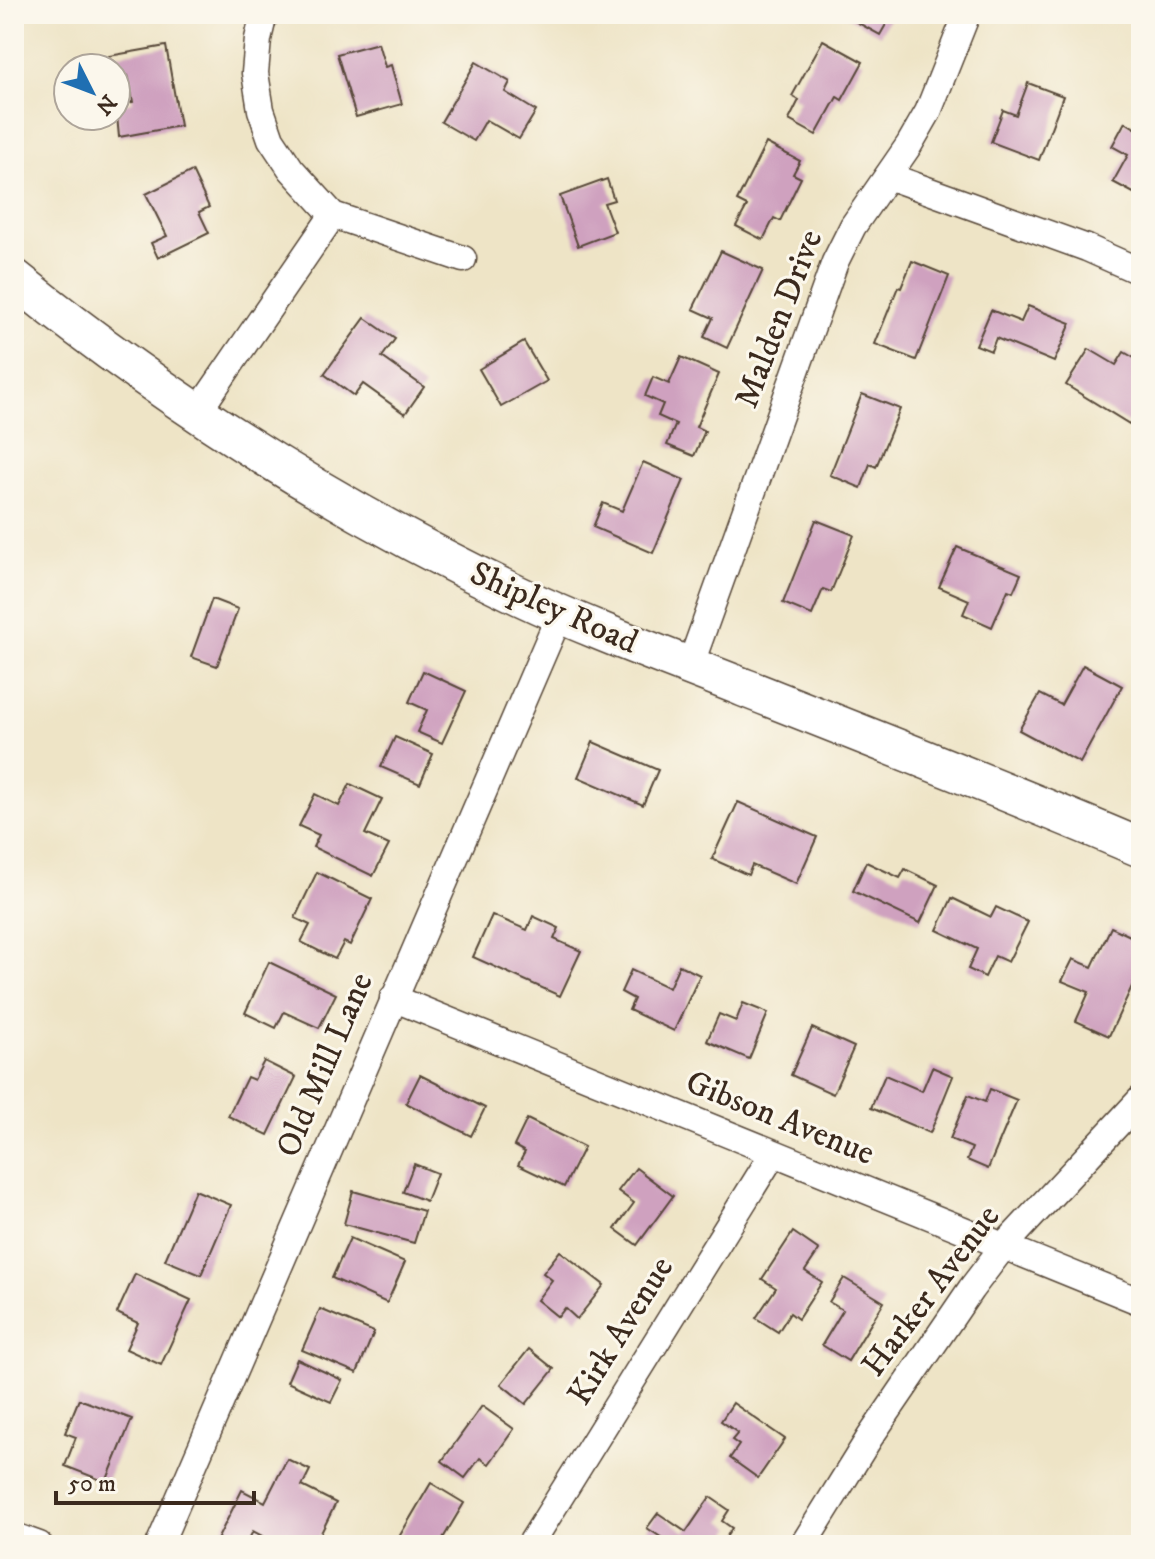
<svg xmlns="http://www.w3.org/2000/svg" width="1155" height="1559" font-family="'IM FELL DW Pica',serif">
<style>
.building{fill:#cfa1bf}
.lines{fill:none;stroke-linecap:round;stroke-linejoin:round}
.minor-casing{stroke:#564637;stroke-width:29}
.secondary-casing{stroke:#564637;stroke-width:41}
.minor{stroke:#fff;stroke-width:26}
.secondary{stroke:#fff;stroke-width:38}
.labels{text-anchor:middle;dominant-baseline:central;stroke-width:6;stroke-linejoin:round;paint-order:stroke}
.street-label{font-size:34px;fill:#3b2a1e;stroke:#fbf7ec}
</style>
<rect width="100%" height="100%" fill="#fbf7ec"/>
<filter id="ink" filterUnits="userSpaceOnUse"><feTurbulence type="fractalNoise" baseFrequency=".0125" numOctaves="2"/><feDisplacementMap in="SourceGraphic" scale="16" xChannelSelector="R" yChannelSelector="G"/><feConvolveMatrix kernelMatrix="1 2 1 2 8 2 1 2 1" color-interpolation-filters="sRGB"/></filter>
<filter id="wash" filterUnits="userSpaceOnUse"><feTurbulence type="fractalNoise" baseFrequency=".006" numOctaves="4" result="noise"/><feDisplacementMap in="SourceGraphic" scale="32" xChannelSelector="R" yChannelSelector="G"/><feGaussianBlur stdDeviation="1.8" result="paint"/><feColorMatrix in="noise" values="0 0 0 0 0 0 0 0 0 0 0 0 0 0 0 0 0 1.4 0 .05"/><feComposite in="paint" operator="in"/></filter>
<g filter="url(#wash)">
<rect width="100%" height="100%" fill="#eee4c6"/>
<g id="blocks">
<g class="building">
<path d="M842 14H892L880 35Z"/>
<path d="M823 40 863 62 842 100 837 97 816 135 789 120 799 100 792 96Z"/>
<path d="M378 43 385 67 391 65 402 104 356 117 337 54Z"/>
<path d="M166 46 180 126 119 137 116 105 133 102 128 76 116 78V68H111L109 56Z"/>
<path d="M476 62 510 82 505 92 536 111 519 139 486 120 474 141 441 122Z"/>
<path d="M1028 83 1063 96 1039 160 991 142 1003 110 1016 115Z"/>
<path d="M1141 117V197L1113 182 1128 155 1112 146 1125 122 1135 128Z"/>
<path d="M766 143 800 161 793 174 801 178 780 221 774 218 763 240 736 226 747 206 737 201Z"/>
<path d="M192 171 209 207 199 212 209 233 158 258 151 243 167 236 146 194Z"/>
<path d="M607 179 614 200 604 203 615 232 578 246 560 196Z"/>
<path d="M721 251 763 270 727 348 704 337 713 318 693 309Z"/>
<path d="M912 261 949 276 916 360 875 344 898 287 901 288Z"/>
<path d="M1028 306 1071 323 1054 362 996 338 991 351 976 345 991 310 1021 322Z"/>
<path d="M365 318 395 339 382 357 424 387 405 414 363 384 354 396 324 374Z"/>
<path d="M524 342 547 381 501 407 479 369Z"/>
<path d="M1089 349 1116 365 1124 352 1141 362V408L1131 425 1066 385Z"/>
<path d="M681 357 719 374 696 427 705 431 694 456 667 445 676 424 658 416 663 404 645 396 653 377 669 384Z"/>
<path d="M862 394 900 409 876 467 870 464 861 488 830 475Z"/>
<path d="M643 462 684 480 653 553 593 527 603 503 622 511Z"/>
<path d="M816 520 854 535 831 592 823 589 812 615 783 603Z"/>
<path d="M957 547 1021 574 1013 592 1008 590 992 627 963 614 969 600 939 587Z"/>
<path d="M212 599 238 609 217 666 191 657Z"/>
<path d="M1083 665 1122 686 1080 763 1019 730 1040 694 1061 705Z"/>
<path d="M423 671 466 691 442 743 417 732 427 710 409 702Z"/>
<path d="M395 737 433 754 420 784 381 767Z"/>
<path d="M593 742 658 770 643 805 578 777Z"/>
<path d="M350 784 382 799 365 834 389 845 373 876 313 847 319 835 299 826 315 794 339 806Z"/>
<path d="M738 802 817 837 796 884 752 865 748 875 712 859Z"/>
<path d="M866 862 900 878 905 869 938 885 920 923 853 891Z"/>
<path d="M317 872 372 899 350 945 344 942 335 959 301 942 310 925 295 918Z"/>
<path d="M952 898 991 917 996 907 1028 922 1008 962 995 956 985 977 968 969 977 949 937 930Z"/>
<path d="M492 915 527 930 533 916 559 928 554 939 581 951 560 996 473 957Z"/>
<path d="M1111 927 1141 941V967L1109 1036 1076 1021 1089 992 1062 981 1073 959 1092 967Z"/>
<path d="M269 962 336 994 319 1028 284 1012 276 1028 245 1013Z"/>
<path d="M679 965 700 975 674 1031 629 1010 634 999 621 992 631 970 669 988Z"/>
<path d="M743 1003 768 1013 749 1059 707 1041 719 1014 736 1021Z"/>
<path d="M812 1028 854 1047 833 1094 791 1075Z"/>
<path d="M264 1061 296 1077 268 1135 228 1116 247 1077 254 1080Z"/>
<path d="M932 1067 953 1076 930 1133 871 1108 885 1075 922 1091Z"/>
<path d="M420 1075 485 1108 471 1136 406 1103Z"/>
<path d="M990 1089 1017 1100 988 1169 967 1160 972 1148 950 1139 968 1095 985 1102Z"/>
<path d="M527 1119 584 1147 564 1187 518 1165 525 1152 514 1146Z"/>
<path d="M414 1164 437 1173 426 1201 403 1192Z"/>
<path d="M636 1168 673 1196 637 1245 615 1229 634 1203 618 1191Z"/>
<path d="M195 1190 231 1205 201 1275 165 1260Z"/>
<path d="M353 1191 424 1211 414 1243 344 1224Z"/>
<path d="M793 1232 819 1250 805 1271 822 1282 798 1319 790 1313 778 1332 756 1318 776 1288 762 1279Z"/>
<path d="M350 1238 405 1262 387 1303 332 1278Z"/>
<path d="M560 1251 604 1285 577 1319 565 1308 558 1317 537 1300 552 1280 543 1273Z"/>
<path d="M135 1274 191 1300 161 1365 126 1349 138 1323 117 1313Z"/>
<path d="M844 1278 884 1302 848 1361 822 1345 843 1310 829 1302Z"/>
<path d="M320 1309 374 1332 357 1373 302 1350Z"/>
<path d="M529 1349 554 1369 526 1404 501 1384Z"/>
<path d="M297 1359 342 1380 331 1402 287 1382Z"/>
<path d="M79 1399 132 1419 106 1482 65 1466 76 1437 65 1433Z"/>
<path d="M733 1403 785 1439 758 1478 730 1458 739 1445 732 1440 738 1433 721 1421Z"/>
<path d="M482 1406 514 1429 489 1464 480 1458 465 1478 442 1461Z"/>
<path d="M287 1459 310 1470 302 1486 336 1503 315 1545H279L253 1531 246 1545 215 1544 242 1490 265 1502Z"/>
<path d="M431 1483 464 1503 439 1545H411L399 1537Z"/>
<path d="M710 1497 729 1510 722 1521 732 1528 721 1545H673L647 1528 658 1513 686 1532Z"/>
</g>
</g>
</g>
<g filter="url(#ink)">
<use href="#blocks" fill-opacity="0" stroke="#564637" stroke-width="2"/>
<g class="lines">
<g class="minor-casing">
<g id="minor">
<path d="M264 14 258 39 255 73 261 110 271 139 291 169 333 215 463 259"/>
<path d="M888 176 1087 248 1141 272"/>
<path d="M197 413 333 215"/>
<path d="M690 666 835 262 853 226 909 145 928 112 967 14"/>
<path d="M393 998 1141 1302"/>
<path d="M14 1536 39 1545"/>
<path d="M159 1545 560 614"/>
<path d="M530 1545 773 1154"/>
<path d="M803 1545 870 1437 971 1289 1003 1247 1141 1099"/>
</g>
</g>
<g class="secondary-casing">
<path id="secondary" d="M14 278C170 403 340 511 520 596 594 631 670 658 745 688 877 740 1010 792 1141 848"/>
</g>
<use href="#minor" class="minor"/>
<use href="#secondary" class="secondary"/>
</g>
</g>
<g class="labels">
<g class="street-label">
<text transform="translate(779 319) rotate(-69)">Malden Drive</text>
<text transform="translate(554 608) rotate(24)">Shipley Road</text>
<text transform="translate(325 1065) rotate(-67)">Old Mill Lane</text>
<text transform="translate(780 1118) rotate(22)">Gibson Avenue</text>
<text transform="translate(931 1291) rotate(-53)">Harker Avenue</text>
<text transform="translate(621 1331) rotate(-58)">Kirk Avenue</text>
</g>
</g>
<rect width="1155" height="1559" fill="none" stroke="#fbf7ec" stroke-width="48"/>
<g transform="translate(92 92) rotate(132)"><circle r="38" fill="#fbf7ec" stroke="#aea59a" stroke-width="2"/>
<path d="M0-6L14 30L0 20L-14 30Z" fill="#1f6fb2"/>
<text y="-12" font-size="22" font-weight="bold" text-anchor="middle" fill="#3b2a1e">N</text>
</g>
<path d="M56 1491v12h198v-12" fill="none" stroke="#3b2a1e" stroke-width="4"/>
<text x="68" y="1491" font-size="24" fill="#3b2a1e" stroke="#fbf7ec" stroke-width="6" paint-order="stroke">50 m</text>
</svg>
